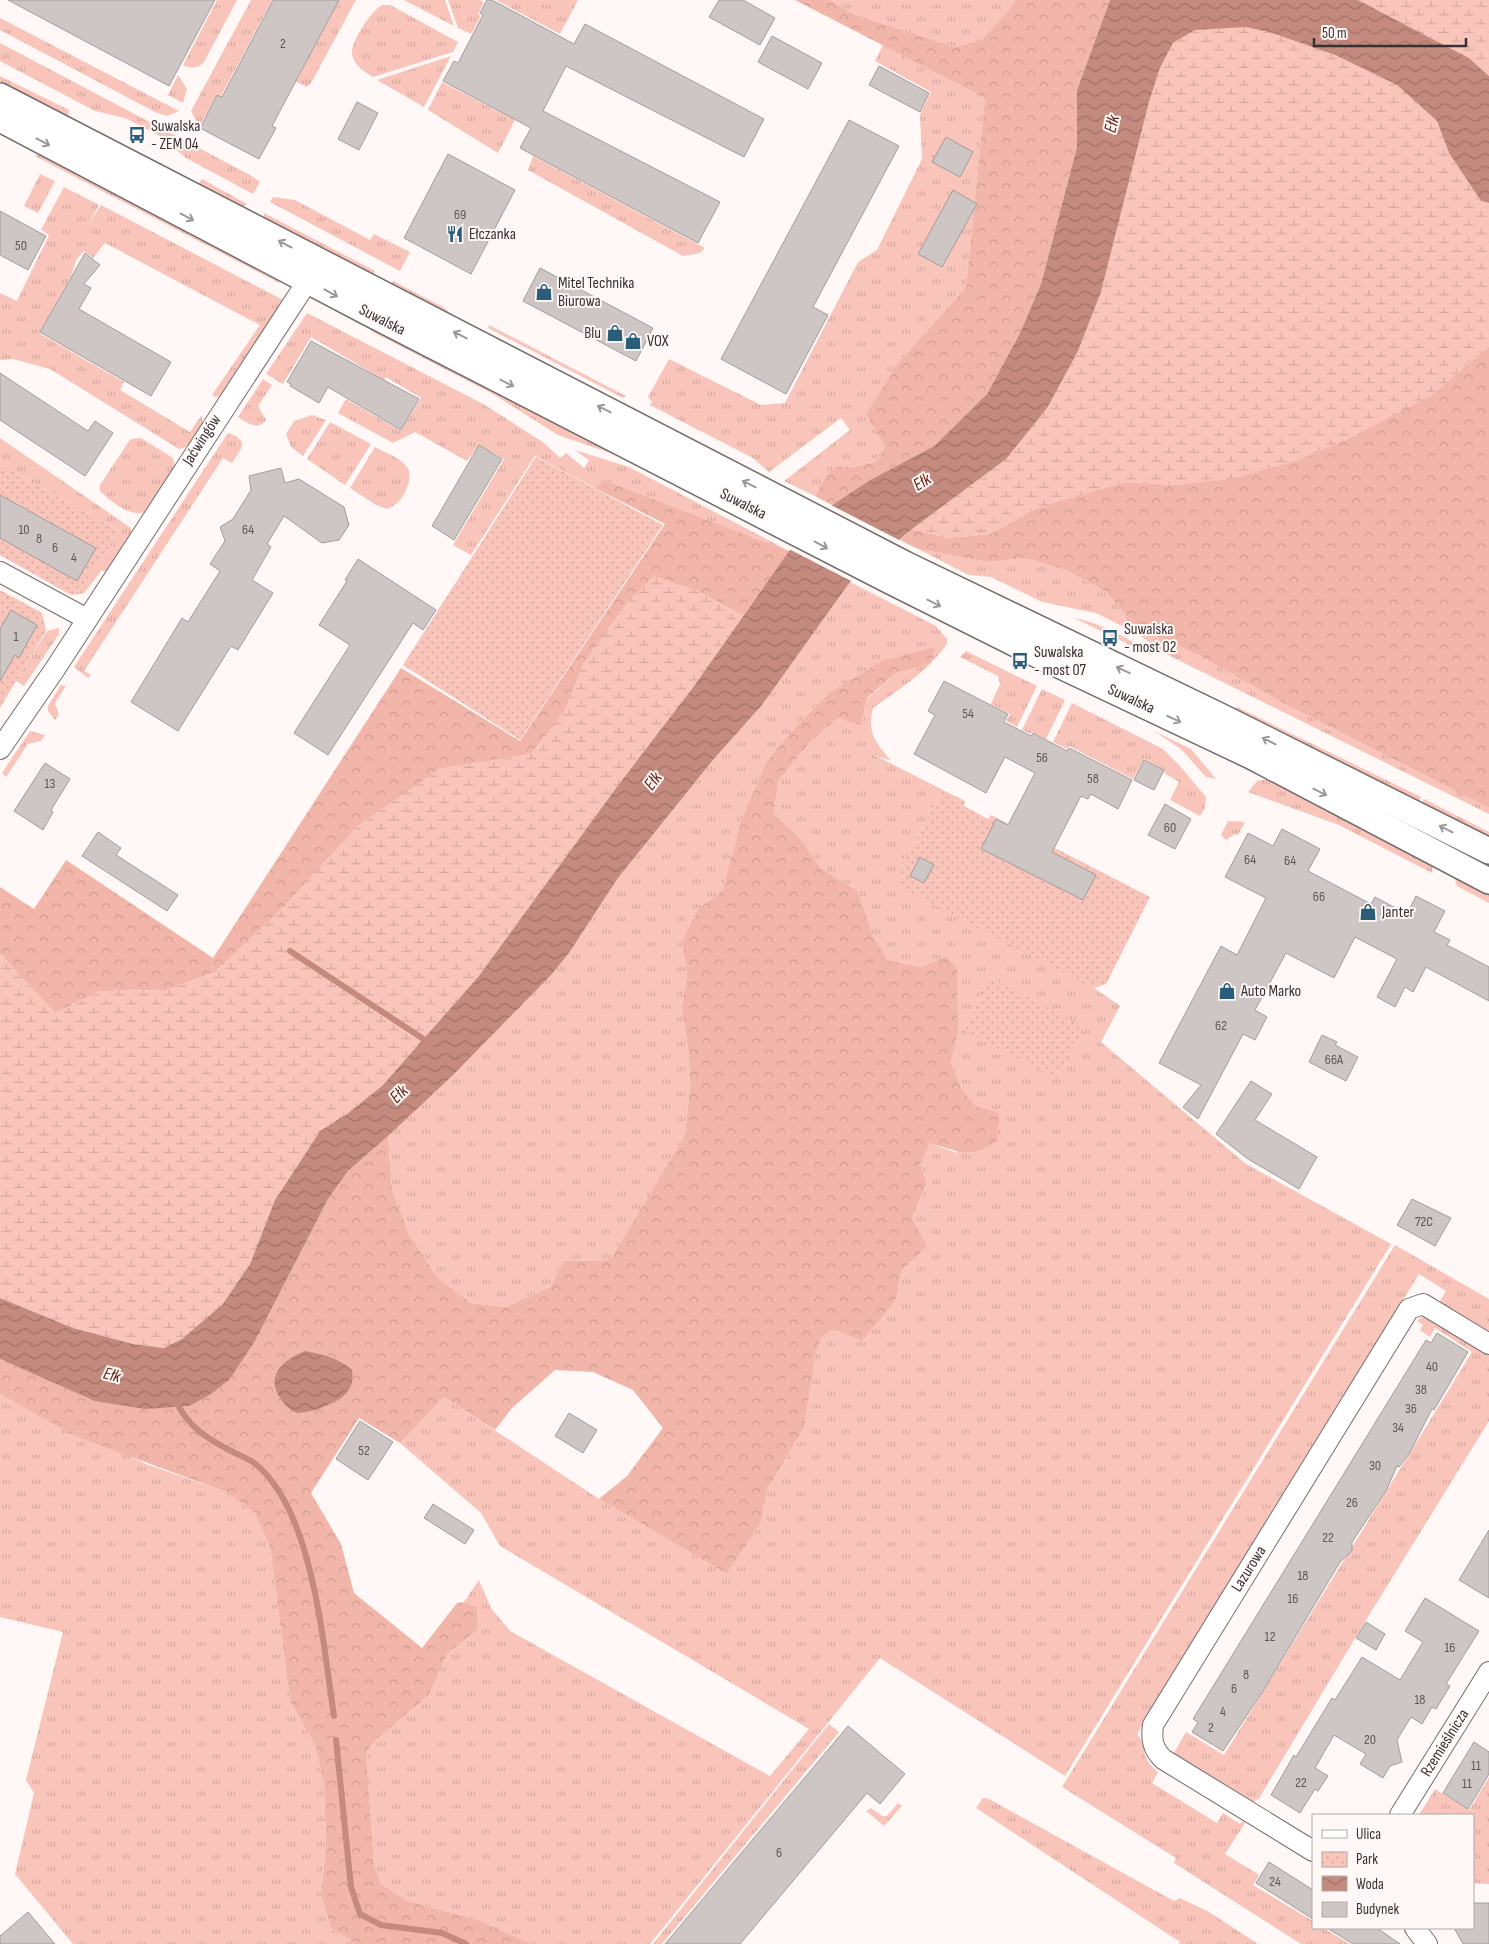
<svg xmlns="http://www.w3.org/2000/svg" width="1489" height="1944" font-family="'Sofia Sans Condensed',sans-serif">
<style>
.grass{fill:url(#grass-tufts)}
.forest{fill:url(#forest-crowns)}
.wetland{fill:url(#wetland-marsh)}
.park{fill:url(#park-dots)}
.water{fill:url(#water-waves)}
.pier{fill:#fff8f6}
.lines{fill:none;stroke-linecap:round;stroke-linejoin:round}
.stream{stroke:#c48a7e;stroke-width:6}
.building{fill:#cdc6c5;stroke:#a29c9a}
.minor-casing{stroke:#736d6c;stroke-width:22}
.tertiary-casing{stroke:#736d6c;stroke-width:28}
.minor{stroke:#fff;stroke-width:20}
.tertiary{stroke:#fff;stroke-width:25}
.oneway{stroke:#9a9998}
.labels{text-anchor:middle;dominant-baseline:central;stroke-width:4;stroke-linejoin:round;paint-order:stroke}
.number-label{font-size:14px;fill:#5c5857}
.poi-label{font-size:16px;fill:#363332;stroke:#fff8f6;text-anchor:start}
.street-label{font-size:16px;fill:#363332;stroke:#fff8f6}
.water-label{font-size:18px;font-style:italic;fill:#6c251a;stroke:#fff8f6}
</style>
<defs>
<pattern id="grass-tufts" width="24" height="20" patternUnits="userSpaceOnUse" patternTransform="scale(1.25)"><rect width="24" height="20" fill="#f9c4ba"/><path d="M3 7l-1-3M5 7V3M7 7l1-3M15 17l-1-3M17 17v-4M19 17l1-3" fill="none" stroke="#d6a9a0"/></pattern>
<pattern id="forest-crowns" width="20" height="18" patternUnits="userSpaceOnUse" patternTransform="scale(1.25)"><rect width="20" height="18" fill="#f2b5a9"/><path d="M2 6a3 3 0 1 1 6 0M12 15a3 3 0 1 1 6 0" fill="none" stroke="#d09c92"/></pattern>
<pattern id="wetland-marsh" width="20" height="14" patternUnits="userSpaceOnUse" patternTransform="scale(1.25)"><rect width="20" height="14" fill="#f9c4ba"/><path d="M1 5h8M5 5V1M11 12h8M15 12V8" fill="none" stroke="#d6a9a0"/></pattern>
<pattern id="park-dots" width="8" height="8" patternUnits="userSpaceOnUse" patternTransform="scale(1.25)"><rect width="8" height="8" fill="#f9c4ba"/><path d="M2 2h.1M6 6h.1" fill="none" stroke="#d6a9a0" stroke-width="1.8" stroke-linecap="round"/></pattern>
<pattern id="water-waves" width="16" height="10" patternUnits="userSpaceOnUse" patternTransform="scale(1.25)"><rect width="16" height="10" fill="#c48a7e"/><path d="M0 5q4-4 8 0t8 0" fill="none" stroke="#a07168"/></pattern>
</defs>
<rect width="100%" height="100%" fill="#fff8f6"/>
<g class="grass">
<path d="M217 0H237L204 62C198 69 191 69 183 65Z"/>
<path d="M251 0H272L221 96 217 94 199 127 191 111Z"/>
<path d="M339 0H356L311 83 307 87 296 82Z"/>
<path d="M404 0H445L454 26Z"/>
<path d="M448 0H480L484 2 478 14 481 16 471 34 458 28Z"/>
<path d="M496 0H578L560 34Z"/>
<path d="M830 0H1015L1009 10 982 39 955 47 853 14Z"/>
<path d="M382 5H390L458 42 453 52 373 77C365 72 353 65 352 54 351 41 371 11 382 5Z"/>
<path d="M0 18 179 111 167 116 155 112 0 30Z"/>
<path d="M0 43 250 175 260 182 253 194 186 158 158 135 125 118 95 111 0 61Z"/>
<path d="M883 45 985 98 966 287 900 361 885 446 877 461 850 468 824 479 815 496 784 481 850 430 841 418 769 472 753 458 650 405 652 402 648 397 669 359 761 405 785 403 858 262 877 250 922 159 920 114 931 92 875 61Z"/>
<path d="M451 56 424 107 377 80Z"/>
<path d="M178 75 187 89 183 103 168 95Z"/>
<path d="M0 76 69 110 68 116 0 82Z"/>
<path d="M442 82 515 120 498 153 428 110Z"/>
<path d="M40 154 272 276 281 284 35 156Z"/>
<path d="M533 156 705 248 700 253 683 256 528 170Z"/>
<path d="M40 174 55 181 38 213 24 206Z"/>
<path d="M202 179 247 204 241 208 199 183Z"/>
<path d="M64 187 99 205 88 225 101 205 283 300 221 396 216 397 212 395 260 325 105 243 93 258 84 251 76 260 71 276 39 333 124 382 120 390 190 432 201 416 204 423 187 447 179 449 50 369 13 359 0 360V293L17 301 49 235 41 230Z"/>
<path d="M273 197 295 200 370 240 374 234 410 252 400 271 270 202Z"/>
<path d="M264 213 375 271 372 277 264 220Z"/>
<path d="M393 281 443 307 459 321 391 286Z"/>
<path d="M307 313 485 405 544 443 560 458 566 453 584 468 589 460 575 450 629 467 789 551 604 480 595 488 535 456 471 555 453 545 504 459 479 445 467 461 415 432 393 443 338 413 346 399 401 431 421 398 386 377 384 380 311 337 283 384 266 374Z"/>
<path d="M489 325 626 396 623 398 488 328Z"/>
<path d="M373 328 625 458 558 435 493 394 371 331Z"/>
<path d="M263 379 272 385 258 406 266 420C258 431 247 423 238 417Z"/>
<path d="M312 415 326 420 303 456 291 447 286 434 294 421Z"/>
<path d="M330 422 371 444 345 485 307 459Z"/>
<path d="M228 433 236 436 242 442 241 449 232 463 223 458 84 671 91 675 88 678 74 667Z"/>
<path d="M0 438 131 528V535L106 573 102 570 84 593 71 595 84 584 120 531 0 464Z"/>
<path d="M141 438 173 458 175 468 145 512C131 518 110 501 100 491V485L127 444 131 439Z"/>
<path d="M375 447C395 458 419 463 406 490 401 500 397 505 387 509L376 505 350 488Z"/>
<path d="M918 549 988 562 1025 558 1066 570 1106 592 1136 626 1200 656 1285 704 1489 808V814L1168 655 1136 633 1096 613 1042 602 991 577 969 575Z"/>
<path d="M850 582 936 626 947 639V644C927 672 901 688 873 708 867 734 875 741 891 761L872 754 943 790 897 873 1094 988 1120 1006 1101 1042 1246 1164 1391 1244 1065 1776 880 1658 650 1944H532L475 1919 408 1901 381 1884 374 1865 366 1752 377 1739 429 1695 447 1654 477 1630V1607L464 1602 479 1580 491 1608 510 1631 770 1776 809 1729 500 1546 481 1513 400 1443 444 1397 599 1499 727 1574 761 1523 767 1490 804 1428 816 1351 822 1337 830 1330 841 1332 896 1299 902 1270 926 1247 912 1218 927 1185 920 1165 930 1143 957 1153 975 1107 961 1088 951 1062 958 1033 946 956 921 967 888 960 873 936 858 891 821 868 800 838 774 814 778 781 811 741 838 718 861 724 867 699 896 673 931 662 935 647 828 694 796 726 766 762 741 821 722 891 698 909 682 940 687 975 682 1006 689 1056 690 1085 685 1135 610 1260 564 1261 550 1287 506 1307 471 1303 437 1277 409 1234 392 1189 388 1136 552 974 569 953 618 878 713 760 762 705Z"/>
<path d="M1074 618C1104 624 1129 638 1153 656Z"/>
<path d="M59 628V634L24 686 16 681 47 631Z"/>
<path d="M966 651 1037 686 1017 727 1006 721 1010 714 991 704 1000 684 998 676 960 657Z"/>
<path d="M61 685 66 686 55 703 59 715 55 720 48 711V706Z"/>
<path d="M1042 689 1065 700 1046 739 1032 732 1031 734 1022 730Z"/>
<path d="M1072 703 1163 749 1179 765 1206 797 1205 808 1200 816 1170 800 1179 782 1164 773 1165 770 1144 759 1133 779 1069 746 1067 749 1053 742Z"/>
<path d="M1237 707 1421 797 1418 804 1233 712Z"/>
<path d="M30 731 45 735 41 741 28 744 6 777 2 773Z"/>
<path d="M1154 731 1191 749 1216 779 1206 777 1181 749Z"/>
<path d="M1268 779 1433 864 1432 873 1339 825 1248 792 1257 781Z"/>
<path d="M1424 799 1489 832V839L1421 805Z"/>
<path d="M1228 821 1245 822 1238 835 1235 834 1226 840 1221 835Z"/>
<path d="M1454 876 1489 893V903L1457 886Z"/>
<path d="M1395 1245 1489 1299V1336L1438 1304 1446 1291 1419 1274 1137 1734C1148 1746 1139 1757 1158 1772L1152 1783 1217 1823 1223 1813 1240 1824 1242 1821 1245 1823 1225 1854 1259 1875 1253 1885 1313 1921V1928H1323L1350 1944H1301L1174 1863 1176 1858 1062 1787Z"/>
<path d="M1429 1316 1489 1350V1421L1366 1620 1258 1800 1256 1799 1254 1803 1174 1753 1186 1732 1224 1755 1472 1352 1435 1328 1430 1337 1420 1330 1423 1325 1417 1321 1420 1318Z"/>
<path d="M0 1393 146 1464 226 1492 255 1513 270 1547 290 1701 315 1745 324 1785 326 1842 321 1896 331 1928 356 1944H73L15 1874 34 1793 26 1780 63 1632 0 1617Z"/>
<path d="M829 1724 839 1732 662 1944H653Z"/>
<path d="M1489 1777V1884L1473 1883V1815H1419L1435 1789 1469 1810Z"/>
<path d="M983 1798H987L1174 1901 1180 1898 1209 1912 1258 1944H1179L1180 1942 976 1808Z"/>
<path d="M898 1803 902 1806 884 1826 866 1811 871 1808 882 1816H887Z"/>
</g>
<g class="forest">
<path d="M795 0H830L853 14 955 47 982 39 1009 10 1015 0H1110L1077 90V147L1041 284 1020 333 987 394 934 446 870 480 832 505 815 496 824 479 837 466 850 468 877 461 885 446 866 414 900 361 966 287 985 98Z"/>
<path d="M1489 346V808L1285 704 1200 656 1136 626 1106 592 1066 570 1025 558 988 562 918 549 900 540 912 529 947 538 990 534 1035 509 1091 491 1126 482 1176 485 1429 397Z"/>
<path d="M604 480 789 551 743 616 696 590 631 598 584 663 565 711 531 754 440 769 358 826 283 908 215 972 167 990 100 991 55 1013 0 954V887L34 909 66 860 213 958 401 668 520 741 665 524 595 488Z"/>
<path d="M935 647 931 663 896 673 867 698 861 725 838 718 811 741 778 781 774 814 800 838 821 868 858 891 873 936 888 960 921 967 946 956 957 969 958 1033 951 1062 961 1088 975 1106 999 1113 997 1141C971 1160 958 1151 930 1143L920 1165 927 1184 912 1218 927 1246 902 1270 896 1299 862 1341 841 1332 831 1330 822 1337 816 1352 804 1428 767 1490 761 1523 727 1574 599 1499 627 1476 663 1428 633 1390 593 1372 555 1370 512 1408 495 1430 444 1397 400 1443 359 1418 311 1493 341 1544 354 1593 422 1648 457 1603 464 1602 477 1607V1630L447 1654 429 1695 377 1739 366 1752 374 1865 381 1884 408 1901 475 1919 532 1944H356L331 1928 321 1896 326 1842 324 1785 315 1745 290 1701 270 1547 255 1513 226 1492 75 1436 6 1397 0 1393V1359L3 1361 255 1341 328 1199 348 1171 388 1136 392 1189 409 1234 437 1277 471 1303 506 1307 550 1287 564 1261 610 1260 685 1135 690 1085 689 1056 682 1006 687 975 682 940 698 909 722 891 741 821 766 762 796 726 828 694 882 661Z"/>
</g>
<g class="wetland">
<path d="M1358 0H1489V76L1469 58Z"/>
<path d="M1219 27H1246L1272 33 1335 55 1397 85 1437 121 1449 153 1481 201 1489 203V346L1429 397 1348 439 1296 461 1232 479 1176 485 1126 482 1035 509 990 534 947 538 912 529 1006 459 1078 351 1101 292 1149 102 1160 68 1173 43 1195 30Z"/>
<path d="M654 576 696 590 743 616 694 686 616 788 478 977 382 1086 347 1114 320 1131 275 1200 250 1264 222 1305 204 1323 182 1339 165 1348 133 1344 73 1328 0 1298V954L55 1013 100 991 167 990 215 972 283 908 358 826 440 769 531 754 565 711 584 663 631 598Z"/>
</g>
<g class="park">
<path d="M536 457 663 525 520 740 403 665Z"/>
<path d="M0 464 120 531 84 584 71 595 0 555Z"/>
<path d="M0 590 42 613 46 631 0 708Z"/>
<path d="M943 790 965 801 964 806 988 819 991 815 1150 897 1106 984 1094 988 904 890 897 873Z"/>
<path d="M990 977 1079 1024 1083 1035 1056 1079 964 1030Z"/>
</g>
<g class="water">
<path d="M1110 0H1358L1469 58 1489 76V203L1481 201 1449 153 1437 121 1397 85 1335 55 1272 33 1246 27 1195 30 1173 43 1160 68 1149 102 1101 292 1078 351 1047 408 1006 459 912 529 850 582 762 705 713 760 618 878 569 953 552 974 453 1075 388 1136 348 1171 328 1199 255 1341 229 1380 208 1396 189 1406 145 1409 95 1401 0 1359V1298L73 1328 133 1344 164 1348 182 1339 222 1305 250 1264 275 1200 320 1131 347 1114 382 1086 478 977 616 788 694 686 789 551 832 505 870 480 934 446 987 394 1020 333 1041 284 1077 147V90Z"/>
<path d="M306 1351C324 1355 338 1358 352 1370 356 1394 337 1402 318 1409 312 1411 301 1414 295 1412 287 1408 283 1403 279 1396 265 1374 287 1357 306 1351Z"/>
</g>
<path class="pier" d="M829 504 901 541 853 582 787 548Z"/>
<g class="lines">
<g class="stream">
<path d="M290 951 431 1044"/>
<path d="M175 1399C187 1427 209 1440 235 1453 243 1457 252 1460 258 1466 314 1516 323 1645 334 1716"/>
<path d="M336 1740 351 1887 360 1914 381 1925 442 1933 466 1944"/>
</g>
</g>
<g class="building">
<path d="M8 0H215L169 86Z"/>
<path d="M273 0H339L272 126 276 128 259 159 200 128 217 95 222 97Z"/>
<path d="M487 0H492L574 44 585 24 764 119 744 157 566 66 543 111 720 202 698 243 520 148 531 128 443 81 454 61 458 63 483 15 480 13Z"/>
<path d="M719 0H743L775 18 760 45 709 17Z"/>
<path d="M772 36 822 63 808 89 758 62Z"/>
<path d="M879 66 929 93 920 112 869 85Z"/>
<path d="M357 102 378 113 359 150 338 139Z"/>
<path d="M849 120 899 146 813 307 828 315 786 394 721 359Z"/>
<path d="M946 137 973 152 960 177 932 162Z"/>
<path d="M448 154 515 190 471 274 404 238Z"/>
<path d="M953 190 977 204 942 267 918 254Z"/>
<path d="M0 211 46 236 28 270 0 255Z"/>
<path d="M85 253 100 265 84 284 91 288 79 309 171 362 151 396 40 332Z"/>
<path d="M540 268 653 328 636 361 523 301Z"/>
<path d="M311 341 419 399 401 430 328 387 319 403 290 386 291 384 287 382Z"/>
<path d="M0 373 88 431 95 421 113 433 85 476 0 420Z"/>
<path d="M479 445 502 459 454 540 432 526Z"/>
<path d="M281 468 285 483 299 479 344 507 349 525 339 540 322 543 284 516 267 544 271 547 252 580 273 593 238 650 231 646 178 731 131 702 182 618 188 622 220 571 210 564 225 541 220 527 233 519 251 490 249 476Z"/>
<path d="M0 495 96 548 77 581 0 538Z"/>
<path d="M358 559 436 610 423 630 413 623 328 755 294 733 350 645 319 625 347 581 345 580Z"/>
<path d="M11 610 37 625 19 658 15 655 0 681V629Z"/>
<path d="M944 681 1008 714 1004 722 1031 736 1033 733 1067 751 1069 748 1132 780 1118 809 1091 794 1088 799 1081 796 1052 852 1096 875 1083 900 981 849 996 819 1008 825 1035 773 1005 757 986 793 914 754 935 715 928 711Z"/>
<path d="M1144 760 1164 770 1154 790 1134 780Z"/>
<path d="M45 763 70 779 51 810 53 812 43 830 14 811Z"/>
<path d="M1165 804 1191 819 1175 849 1148 835Z"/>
<path d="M1282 829 1320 849 1308 871 1371 904 1375 897 1407 914 1416 896 1445 911 1434 932 1450 940 1447 945 1489 967V1001L1426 967 1413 992 1405 987 1395 1007 1377 997 1397 959 1355 937 1334 978 1286 953 1255 1010 1267 1017 1255 1040 1243 1034 1198 1119 1183 1107 1201 1085 1159 1063 1221 946 1237 955 1266 898 1225 877 1248 833 1273 846Z"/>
<path d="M98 832 121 848 116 855 178 895 167 911 82 856Z"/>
<path d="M920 857 934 865 924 883 910 876Z"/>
<path d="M1322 1035 1337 1042 1335 1045 1358 1057 1346 1081 1309 1062Z"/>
<path d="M1251 1081 1272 1094 1255 1120 1317 1157 1299 1189 1248 1159 1216 1134Z"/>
<path d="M1412 1199 1451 1218 1435 1246 1397 1225Z"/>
<path d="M1437 1333 1468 1352 1434 1410 1432 1409 1409 1454 1399 1467 1397 1466 1386 1491 1352 1542V1551L1340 1562 1263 1691 1223 1751 1192 1732 1198 1722 1193 1719 1426 1340 1431 1343Z"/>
<path d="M569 1413 597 1430 583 1453 555 1436Z"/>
<path d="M360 1421 393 1442 368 1480 336 1459Z"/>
<path d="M433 1504 474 1530 465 1544 424 1518Z"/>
<path d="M1489 1530V1598L1459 1580Z"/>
<path d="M1425 1598 1479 1631 1446 1684 1450 1686 1436 1709 1432 1707 1422 1724 1411 1717 1397 1740 1402 1762 1390 1766 1383 1778 1360 1764 1366 1754 1334 1735 1315 1768 1328 1776 1318 1791 1315 1789 1300 1813 1271 1795 1294 1755 1296 1757 1332 1698 1335 1700 1362 1657 1400 1680 1423 1642 1405 1631Z"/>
<path d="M1366 1622 1385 1634 1376 1650 1356 1638Z"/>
<path d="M848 1726 905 1774 880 1804 867 1793 740 1944H665Z"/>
<path d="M1474 1742 1489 1752V1774L1468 1809 1443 1793Z"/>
<path d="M1269 1862 1313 1890V1919L1256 1883Z"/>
<path d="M1473 1903H1489V1944H1463L1454 1928H1473Z"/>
<path d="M28 1912 55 1944H0V1936Z"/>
<path d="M1327 1928H1377L1400 1944H1353Z"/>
</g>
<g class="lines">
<g class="minor-casing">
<g id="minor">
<path d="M0 572 87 619"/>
<path d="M0 749 55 669 316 268"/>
<path d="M1400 1815 1489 1672"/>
<path d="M1313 1851 1163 1759C1153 1749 1151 1740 1153 1725L1409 1309 1423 1304 1489 1344"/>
<path d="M1415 1928 1427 1944"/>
</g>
</g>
<g class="tertiary-casing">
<g id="tertiary">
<path d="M0 96 905 564 1220 716 1489 851"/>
<path d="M0 119 369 313 890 581 1040 656 1251 756 1489 881"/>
</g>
</g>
<use href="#minor" class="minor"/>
<use href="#tertiary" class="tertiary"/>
</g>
<defs><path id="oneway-shaft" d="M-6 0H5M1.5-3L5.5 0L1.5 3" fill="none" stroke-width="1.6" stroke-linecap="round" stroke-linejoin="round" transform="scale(1.25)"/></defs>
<g class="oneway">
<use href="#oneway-shaft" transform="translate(43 142) rotate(28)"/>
<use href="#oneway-shaft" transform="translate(187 217) rotate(28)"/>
<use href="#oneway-shaft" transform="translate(285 244) rotate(-152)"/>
<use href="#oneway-shaft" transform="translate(331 293) rotate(29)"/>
<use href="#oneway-shaft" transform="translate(460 335) rotate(-153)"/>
<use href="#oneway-shaft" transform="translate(507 383) rotate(27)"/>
<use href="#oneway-shaft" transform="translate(604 409) rotate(-153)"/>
<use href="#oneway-shaft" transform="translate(749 484) rotate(-153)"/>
<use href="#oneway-shaft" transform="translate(821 545) rotate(28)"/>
<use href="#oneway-shaft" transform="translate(934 603) rotate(27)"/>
<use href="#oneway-shaft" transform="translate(1123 670) rotate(-155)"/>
<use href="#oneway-shaft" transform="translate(1174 719) rotate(25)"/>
<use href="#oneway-shaft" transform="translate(1269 741) rotate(-153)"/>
<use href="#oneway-shaft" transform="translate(1320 792) rotate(27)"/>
<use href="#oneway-shaft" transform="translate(1446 829) rotate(-153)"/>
</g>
<defs>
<g id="bus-bare" transform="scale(1.35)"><path d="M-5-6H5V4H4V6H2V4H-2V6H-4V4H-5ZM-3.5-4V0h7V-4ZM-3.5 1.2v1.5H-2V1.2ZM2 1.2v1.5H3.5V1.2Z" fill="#2a5d7a" stroke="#fff8f6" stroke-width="2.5" paint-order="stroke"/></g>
<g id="restaurant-bare" transform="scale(1.35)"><path d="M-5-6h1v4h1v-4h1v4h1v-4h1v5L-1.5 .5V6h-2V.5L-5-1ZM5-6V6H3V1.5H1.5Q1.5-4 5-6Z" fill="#2a5d7a" stroke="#fff8f6" stroke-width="2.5" paint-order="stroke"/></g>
<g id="shop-bare" transform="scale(1.35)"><path d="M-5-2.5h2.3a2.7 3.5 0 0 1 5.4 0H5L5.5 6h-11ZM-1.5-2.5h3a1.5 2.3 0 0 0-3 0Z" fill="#2a5d7a" stroke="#fff8f6" stroke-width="2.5" paint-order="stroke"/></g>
</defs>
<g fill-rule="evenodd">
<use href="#bus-bare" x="137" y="135"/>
<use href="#restaurant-bare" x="455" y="234"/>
<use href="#shop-bare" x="544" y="292"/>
<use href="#shop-bare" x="615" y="333"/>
<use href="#shop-bare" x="633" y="341"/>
<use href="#bus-bare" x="1110" y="638"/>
<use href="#bus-bare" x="1020" y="661"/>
<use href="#shop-bare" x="1368" y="912"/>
<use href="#shop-bare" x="1227" y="991"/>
</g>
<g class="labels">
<g class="number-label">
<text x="283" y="43">2</text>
<text x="460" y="214">69</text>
<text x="21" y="245">50</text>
<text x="24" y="529">10</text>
<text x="248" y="529">64</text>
<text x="39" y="538">8</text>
<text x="55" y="547">6</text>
<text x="74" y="557">4</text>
<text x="16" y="636">1</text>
<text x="968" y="713">54</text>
<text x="1042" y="757">56</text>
<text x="1093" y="778">58</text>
<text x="50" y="783">13</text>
<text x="1170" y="827">60</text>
<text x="1250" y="859">64</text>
<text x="1290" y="860">64</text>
<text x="1319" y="896">66</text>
<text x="1221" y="1025">62</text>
<text x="1334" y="1059">66A</text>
<text x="1424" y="1221">72C</text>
<text x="1432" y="1366">40</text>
<text x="1421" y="1389">38</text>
<text x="1411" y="1408">36</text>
<text x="1398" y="1427">34</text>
<text x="364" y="1450">52</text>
<text x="1375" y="1465">30</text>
<text x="1352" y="1502">26</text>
<text x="1328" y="1537">22</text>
<text x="1303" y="1575">18</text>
<text x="1293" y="1598">16</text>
<text x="1270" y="1636">12</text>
<text x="1450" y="1647">16</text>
<text x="1246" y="1674">8</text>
<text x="1234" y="1688">6</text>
<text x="1420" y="1699">18</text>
<text x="1223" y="1711">4</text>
<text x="1211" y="1727">2</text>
<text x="1370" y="1739">20</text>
<text x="1476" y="1765">11</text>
<text x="1301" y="1782">22</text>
<text x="1467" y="1783">11</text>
<text x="779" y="1852">6</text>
<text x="1275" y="1881">24</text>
</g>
<g class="poi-label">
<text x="151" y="126">Suwalska<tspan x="151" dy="18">- ZEM 04</tspan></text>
<text x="469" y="234">Ełczanka</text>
<text x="558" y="283">Mitel Technika<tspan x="558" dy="18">Biurowa</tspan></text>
<text x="601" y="333" text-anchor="end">Blu</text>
<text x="647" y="341">VOX</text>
<text x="1124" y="629">Suwalska<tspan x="1124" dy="18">- most 02</tspan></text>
<text x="1034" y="652">Suwalska<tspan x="1034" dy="18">- most 07</tspan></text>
<text x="1382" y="912">Janter</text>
<text x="1241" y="991">Auto Marko</text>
</g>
<g class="street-label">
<text transform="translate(382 320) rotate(27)">Suwalska</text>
<text transform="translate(202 440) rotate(-57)">Jaćwingów</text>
<text transform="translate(743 504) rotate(27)">Suwalska</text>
<text transform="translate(1131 699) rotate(25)">Suwalska</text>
<text transform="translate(1249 1569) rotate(-58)">Lazurowa</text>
<text transform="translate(1445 1743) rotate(-58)">Rzemieślnicza</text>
</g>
<g class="water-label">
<text transform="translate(1112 124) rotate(-75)">Ełk</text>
<text transform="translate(922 482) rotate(-31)">Ełk</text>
<text transform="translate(653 781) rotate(-52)">Ełk</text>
<text transform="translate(399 1094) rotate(-44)">Ełk</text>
<text transform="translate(112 1375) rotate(16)">Ełk</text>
</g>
</g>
<rect x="1312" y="1814" width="162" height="115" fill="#fff8f6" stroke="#afa9a8"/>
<rect x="1322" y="1830" width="25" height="8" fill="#ffffff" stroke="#afa9a8"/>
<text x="1356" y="1839" font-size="15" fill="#363332">Ulica</text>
<rect x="1322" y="1852" width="25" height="15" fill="url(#park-dots)" stroke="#afa9a8"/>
<text x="1356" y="1864" font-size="15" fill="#363332">Park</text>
<rect x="1322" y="1876" width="25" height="15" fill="url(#water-waves)" stroke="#afa9a8"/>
<text x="1356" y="1889" font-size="15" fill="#363332">Woda</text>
<rect x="1322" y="1902" width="25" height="15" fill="#cdc6c5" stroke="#afa9a8"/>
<text x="1356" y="1914" font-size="15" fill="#363332">Budynek</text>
<path d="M1314 38v8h152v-8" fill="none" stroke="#363332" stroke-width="2.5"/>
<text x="1322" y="38" font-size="15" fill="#363332" stroke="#fff8f6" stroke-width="4" paint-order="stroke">50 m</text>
</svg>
